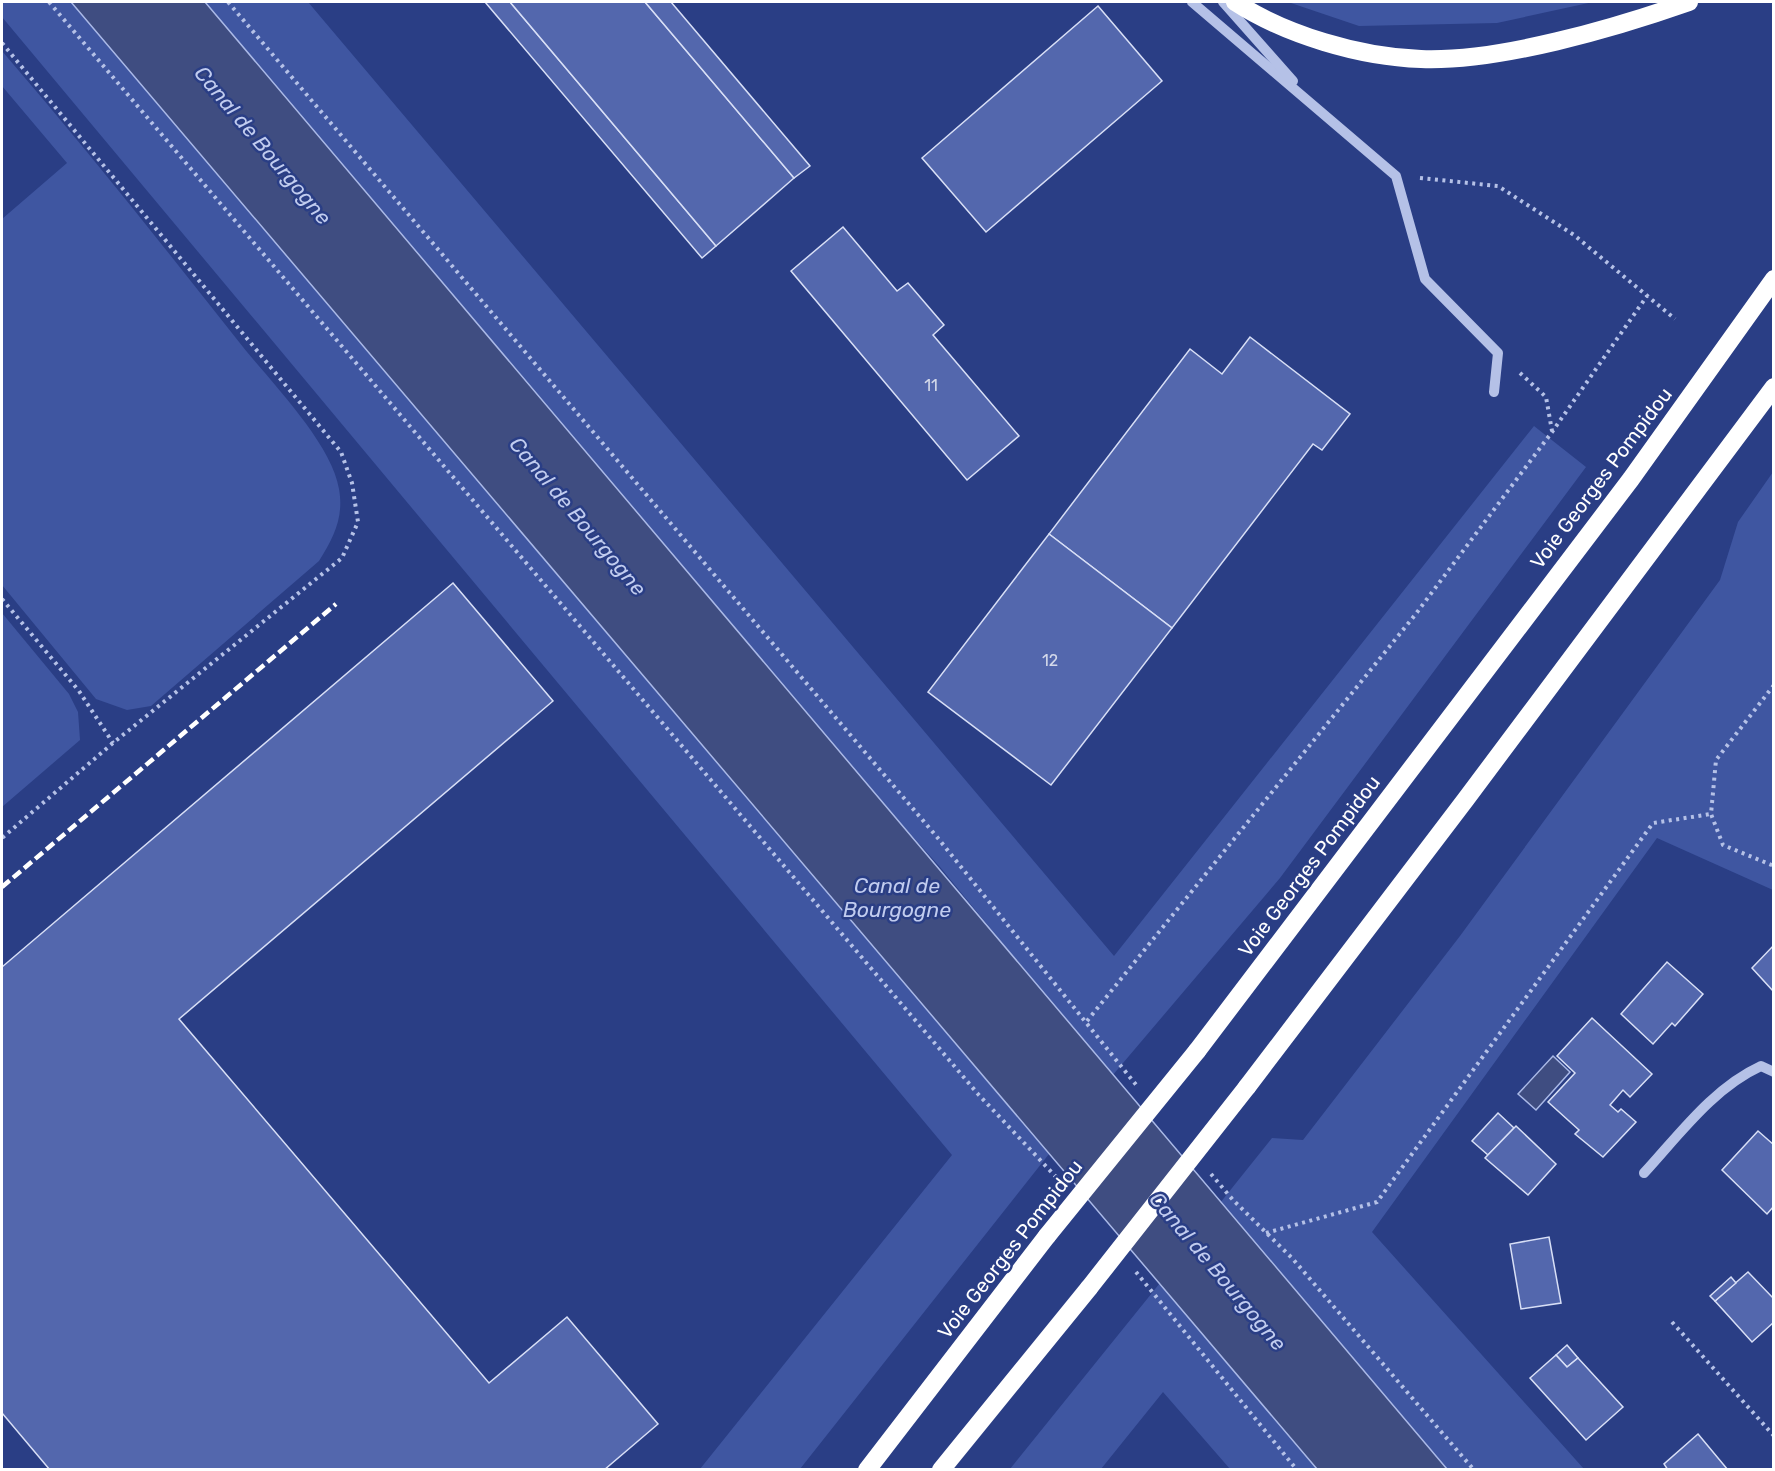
<svg xmlns="http://www.w3.org/2000/svg" width="1775" height="1471" font-family="Rubik,sans-serif">
<style>
.green{fill:#3f56a1}
.water{fill:#3f4d81;stroke:#aab9e7;stroke-width:1.5}
.building{fill:#5367ad;stroke:#d8dff6;stroke-width:1.5}
.lines{fill:none;stroke-linecap:round;stroke-linejoin:round}
.path{stroke:#b5c1e7;stroke-width:4;stroke-dasharray:3 4.5;stroke-linecap:butt}
.minor{stroke:#b5c1e7;stroke-width:10}
.highway{stroke:#fff;stroke-width:18}
.rail{stroke:#fff;stroke-width:4.5;stroke-dasharray:10 4.5;stroke-linecap:butt}
.highway-bridge{stroke:#fff;stroke-width:18}
.labels{text-anchor:middle;dominant-baseline:central;stroke-width:5;stroke-linejoin:round;paint-order:stroke}
.number-label{font-size:16px;fill:#d4d9ea}
.street-label{font-size:20px;fill:#fff;stroke:#2a3e85}
.water-label{font-size:21px;font-style:italic;fill:#c1ccef;stroke:#2a3e85}
</style>
<rect width="100%" height="100%" fill="#2a3e85"/>
<g class="green">
<path d="M2 2H71L1049 1154 800 1469H700L952 1155 2 17Z"/>
<path d="M205 2H308L1114 956 1534 426 1586 467 1280 878 1112 1076 940 867 861 779Z"/>
<path d="M1288 2H1593L1497 23 1359 26Z"/>
<path d="M2 51C85 147 164 247 243 347 272 383 332 444 339 489 344 517 334 537 319 561L151 706 127 710 96 699 2 585V219L67 163 2 86Z"/>
<path d="M1773 472V890L1657 838 1372 1232 1584 1469H1447L1220 1203 1272 1138 1303 1140 1460 936 1720 580 1738 522Z"/>
<path d="M2 613 69 694 78 712 80 740 2 807Z"/>
<path d="M1160 1283 1317 1469H1230L1163 1392 1101 1469H1010Z"/>
</g>
<g class="water">
<path d="M71 2H205L1447 1469H1317Z"/>
<path d="M1553 1056 1570 1072 1536 1110 1518 1094Z"/>
</g>
<g class="building">
<path d="M485 2H510L716 246 702 258Z"/>
<path d="M510 2H645L794 178 716 246Z"/>
<path d="M645 2H671L810 166 794 178Z"/>
<path d="M1098 6 1162 81 986 232 922 158Z"/>
<path d="M843 227 897 291 908 283 944 325 933 335 1019 436 967 480 791 271Z"/>
<path d="M1250 337 1350 414 1322 450 1313 444 1172 628 1049 534 1190 349 1222 374Z"/>
<path d="M1049 534 1172 628 1051 785 928 692Z"/>
<path d="M453 583 553 701 179 1019 489 1383 567 1317 658 1424 604 1470H50L2 1413V967Z"/>
<path d="M1774 945V992L1752 968Z"/>
<path d="M1667 962 1703 994 1675 1026 1672 1023 1653 1044 1621 1014Z"/>
<path d="M1592 1018 1652 1074 1630 1097 1623 1090 1610 1105 1618 1112 1621 1109 1636 1122 1603 1157 1575 1134 1579 1130 1548 1102 1575 1073 1557 1056Z"/>
<path d="M1498 1113 1514 1128 1488 1155 1472 1141Z"/>
<path d="M1516 1126 1556 1164 1528 1195 1485 1158Z"/>
<path d="M1758 1131 1774 1145V1206L1767 1214 1722 1170Z"/>
<path d="M1549 1237 1561 1303 1521 1309 1510 1244Z"/>
<path d="M1748 1272 1774 1299V1322L1752 1342 1715 1301Z"/>
<path d="M1731 1277 1736 1283 1715 1301 1710 1296Z"/>
<path d="M1567 1345 1578 1358 1567 1367 1556 1355Z"/>
<path d="M1556 1355 1567 1367 1578 1358 1623 1407 1586 1440 1530 1378Z"/>
<path d="M1698 1434 1728 1470H1668L1664 1464Z"/>
</g>
<g class="lines">
<g class="path">
<path d="M49 2 978 1094 1058 1179"/>
<path d="M228 2 937 837 1137 1086"/>
<path d="M2 43 341 452 352 483 358 522 342 558 113 743 2 838"/>
<path d="M1420 178 1498 186 1574 235 1675 319"/>
<path d="M1520 373 1546 397 1552 431"/>
<path d="M2 599 79 691 113 743"/>
<path d="M1774 685 1716 760 1711 814 1723 845 1774 866"/>
<path d="M1087 1021 1415 615 1552 432 1647 296"/>
<path d="M1211 1174 1233 1200 1292 1258 1474 1470"/>
<path d="M1266 1233 1377 1202 1653 823 1711 814"/>
<path d="M1136 1272 1297 1470"/>
<path d="M1672 1322 1774 1436"/>
</g>
<g class="minor">
<path d="M1192 2 1396 176 1425 279 1498 353 1494 392"/>
<path d="M1223 2 1293 81"/>
<path d="M1644 1173C1679 1135 1713 1088 1761 1066L1774 1072"/>
</g>
<g class="highway">
<path d="M1235 2C1286 35 1360 57 1421 59 1499 62 1615 28 1689 2"/>
<path d="M1197 1051 1631 479 1774 279"/>
<path d="M1247 1087 1466 799 1774 387"/>
<path d="M867 1470 1047 1236"/>
<path d="M941 1470 1089 1288"/>
</g>
<path class="rail" d="M2 887 336 604"/>
<g class="highway-bridge">
<path d="M1047 1236 1197 1051"/>
<path d="M1089 1288 1247 1087"/>
</g>
</g>
<g class="labels">
<g class="number-label">
<text x="931" y="385">11</text>
<text x="1050" y="660">12</text>
</g>
<g class="street-label">
<text transform="translate(1601 478) rotate(-53)">Voie Georges Pompidou</text>
<text transform="translate(1309 866) rotate(-53)">Voie Georges Pompidou</text>
<text transform="translate(1010 1249) rotate(-52)">Voie Georges Pompidou</text>
</g>
<g class="water-label">
<text transform="translate(263 145) rotate(50)">Canal de Bourgogne</text>
<text transform="translate(578 516) rotate(50)">Canal de Bourgogne</text>
<text x="897" y="885">Canal de<tspan x="897" dy="24">Bourgogne</tspan></text>
<text transform="translate(1218 1271) rotate(50)">Canal de Bourgogne</text>
</g>
</g>
<rect width="1775" height="1471" fill="none" stroke="#ffffff" stroke-width="6"/>
</svg>
